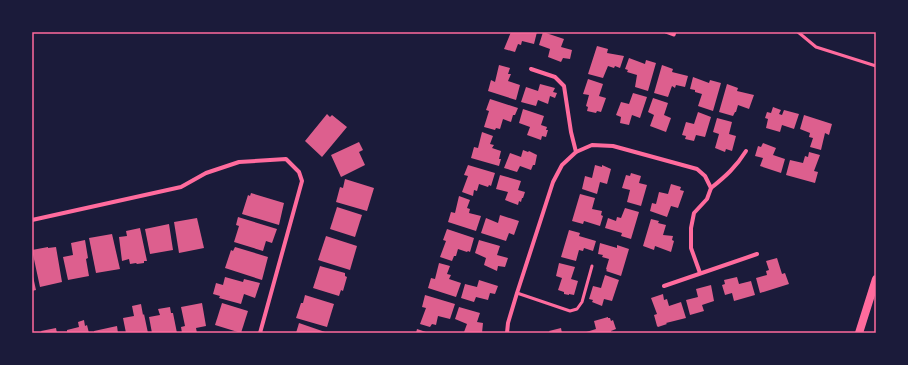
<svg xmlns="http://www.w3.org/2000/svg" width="908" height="365" font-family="'IBM Plex Sans',sans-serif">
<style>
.building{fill:#dd5f8e}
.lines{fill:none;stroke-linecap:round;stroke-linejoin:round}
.service{stroke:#ff6b9d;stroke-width:3}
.minor{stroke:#ff6b9d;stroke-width:4}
.secondary{stroke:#ff6b9d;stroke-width:8}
.neatline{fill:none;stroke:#ff6b9d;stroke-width:1.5}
</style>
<rect width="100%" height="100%" fill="#1b1b3a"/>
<g class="building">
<path d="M511 32H537L534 44 522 41 521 45 518 44 515 52 504 49Z"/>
<path d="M543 32 564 39 561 47 572 50 570 59 563 58 561 62 548 57 550 49 539 45Z"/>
<path d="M597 46 608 49 607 53 624 56 620 68 615 66 614 68 608 66 603 78 588 74Z"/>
<path d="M629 58 645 64 646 60 656 63 648 91 635 87 637 75 627 72 628 70 625 69Z"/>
<path d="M499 65 510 68 508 74H511L508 81 520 85 516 100 488 91 491 80 495 82Z"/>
<path d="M662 65 673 69 672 72 688 76 685 87 676 85 675 88 672 86 668 97 654 93Z"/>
<path d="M693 77 709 83 710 80 721 83 713 111 698 106 702 94 695 92V90L690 89Z"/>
<path d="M588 79 603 84 599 96 606 98 601 112 597 111 596 113 587 111 588 107 586 106 589 95 583 94Z"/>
<path d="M540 84 555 88 553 92 557 93 555 98 550 96 548 104 538 100 536 106 521 102 526 87 538 91Z"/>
<path d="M727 84 738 88 737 91 754 95 749 109 738 105 736 112H735L733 116 719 112Z"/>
<path d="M633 93 647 97 640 118 632 115 629 125 620 123 621 117 616 115 621 102 629 104Z"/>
<path d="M653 98 668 103 664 115 671 118 666 132 650 126 654 115 648 112Z"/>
<path d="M490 99 518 108 515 115H513L511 122 503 119 500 129 496 128 495 130 484 127 489 111 486 110Z"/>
<path d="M773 107 781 110 779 114 782 115 784 110 799 114 794 129 782 125 780 132 766 128 768 119 765 118 767 112 771 113Z"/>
<path d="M523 109 544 116 541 125 547 127 546 130H548L546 137 542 136 541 140 527 135 530 127 519 123Z"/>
<path d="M698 112 711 117 705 137 696 135 694 141 685 139 686 136 682 135 686 122 694 124Z"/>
<path d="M327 114 330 117 332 115 347 127 322 157 305 141Z"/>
<path d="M804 115 832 124 829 135 825 133 821 150 810 147 813 138 809 137 810 133 800 129Z"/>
<path d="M717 118 732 122 729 134 736 136 732 151 726 149 725 152 715 148 719 134 713 132Z"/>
<path d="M482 132 493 136 490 144 494 145 492 148 501 151 499 159H501L499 166 471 158 474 147 478 148Z"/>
<path d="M359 142 363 150 359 152 365 165 341 177 331 155Z"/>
<path d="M763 143 776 148 773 155 785 159 781 173 760 166 763 158 755 156 758 146 761 147Z"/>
<path d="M523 150 528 152 529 151 537 155 535 165H533L531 170 520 166 517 172 504 168 510 153 521 157Z"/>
<path d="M809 152 820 155 814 171 818 172 815 183 786 175 790 160 803 163 805 156 808 157Z"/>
<path d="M468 165 495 173 491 186 489 185 488 187 479 184 477 191 474 190 473 196 462 192 468 176 464 175Z"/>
<path d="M595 165 602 167V165L611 169 607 184 600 182 597 194 582 189 585 176 592 178Z"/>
<path d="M631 173 641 176 639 183 647 185 641 206 627 202 630 190 622 188 626 175 630 176Z"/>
<path d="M500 175 521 181 518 190 525 192 523 198H522L521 202 519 201 518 205 505 200 508 192 496 189Z"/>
<path d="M345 179 374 188 367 211 336 202 340 187 343 188Z"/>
<path d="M671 184 681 187 680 190 684 191 678 208 671 206 667 217 650 211 652 203 656 204 659 192 668 194Z"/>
<path d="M251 193 284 203 279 225 242 214 248 195 250 196Z"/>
<path d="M580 194 595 198 592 209 602 211 601 215 603 216 600 226 584 221 583 224 572 221Z"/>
<path d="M459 196 470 200 467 208 470 209 469 213 481 216 476 231 448 222 451 212 455 213Z"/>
<path d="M337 207 362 215 355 237 330 229Z"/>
<path d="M625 208 639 212 631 239 621 236 622 233 605 228 608 218 616 221 617 217 621 218Z"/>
<path d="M500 215 519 221 514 235 509 233 506 241 481 233 486 218 498 223Z"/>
<path d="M238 217 277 229 272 243 266 241 263 251 234 242 239 226 236 225Z"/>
<path d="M197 218 204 248 179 253 174 222Z"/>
<path d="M651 219 659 221 658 223 666 225 663 235 673 236 672 240 674 241 671 252 655 246 654 250 643 246Z"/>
<path d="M169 224 173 250 150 254 145 229Z"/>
<path d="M140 228 147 261H144V263L137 264 136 263 130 264 129 259 122 261 119 237 127 236 126 231Z"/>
<path d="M447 229 474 238 470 252 468 251 467 252 458 249 456 256H454L452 261 440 257 446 241 443 240Z"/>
<path d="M569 230 580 233 579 236 596 241 593 251 584 248 583 251 579 250 576 261 561 257Z"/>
<path d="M112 234 120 269 96 273 89 238Z"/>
<path d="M326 236 357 246 350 270 318 260Z"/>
<path d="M85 240 88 258 86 259 89 276 68 280 63 257 73 255 71 243Z"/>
<path d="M479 240 500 246 497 255 508 258 505 267 498 266 497 271 484 265 486 258 475 253Z"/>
<path d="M600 243 617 248V245L629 249 621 276 606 271 607 270 606 269 609 259 602 257 603 255 598 254Z"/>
<path d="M48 247V248L56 247 62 282 40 287 32 250Z"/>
<path d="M235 247 268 257 262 280 225 268 231 250 233 251Z"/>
<path d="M777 258 782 274 785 273 789 284 760 293 756 278 767 275 766 271 769 270 766 261Z"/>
<path d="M439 263 450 266 447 274 451 275 449 279 461 283 456 297 428 288 431 278 435 279Z"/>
<path d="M559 263 575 267 571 279 578 281 574 295 569 294V295L564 294V292L558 290 562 278 556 276Z"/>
<path d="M320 266 345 273V276L347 277 343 291 341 290 339 296 313 288Z"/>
<path d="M32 272 36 290 32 291Z"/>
<path d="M605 275 619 280 612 301 604 299 602 306 592 302 593 300 589 299 593 286 601 288Z"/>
<path d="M225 277 243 282 244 279 260 283 255 298 244 294 241 304 219 298 220 296 213 294 216 283 223 285Z"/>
<path d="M737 277 739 284 751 281 755 295 734 301 732 293 725 295 722 285 725 284 724 280Z"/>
<path d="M479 280 498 286 495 294 490 293 488 300 476 297 474 302 461 298 465 284 477 287Z"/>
<path d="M711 285 714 301 702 305 704 311 690 315 686 300 698 297 696 289Z"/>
<path d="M663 294 664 300 667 299 669 306 681 302 686 318 666 323 667 324 658 327 657 326 654 315 657 314 651 298Z"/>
<path d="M305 295 334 304 327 327 296 318 301 303H303Z"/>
<path d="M425 295 455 304 450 319 438 316 436 325 432 324 430 327 420 324 426 308 422 307Z"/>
<path d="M202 303 206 326 196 328 197 333H182L181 327 185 326 181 307Z"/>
<path d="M222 303 248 311 241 333 215 325Z"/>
<path d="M141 304 143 315 144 314 148 333H126L123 318 134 316 132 306Z"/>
<path d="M170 307 171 313H173L177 333H152L149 317 160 315 158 309Z"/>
<path d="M459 307 480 313 477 322 483 323 482 333 464 332 467 324 455 319Z"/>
<path d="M608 317V318H610L611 321 613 320 616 329 611 331V333H583L596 329 594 321Z"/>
<path d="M84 320 85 326 87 325 89 333H67V330L79 327 78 322Z"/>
<path d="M299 323 325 332 324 333H296Z"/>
<path d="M117 326 118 333H94V331Z"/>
<path d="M56 328 57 333H42L41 331Z"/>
<path d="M561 328 562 333H550L549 331Z"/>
<path d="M417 329 429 333H416Z"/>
</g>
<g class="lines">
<g class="service">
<path d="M666 32 674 35 675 32"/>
<path d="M798 32 816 47 876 66"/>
<path d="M517 293 570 311 577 309 582 302 592 266"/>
</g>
<g class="minor">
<path d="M531 69 555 77 564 86 571 132 576 152"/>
<path d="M711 188C726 176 736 167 746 151"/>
<path d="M32 220 181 187 206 173 239 162 286 159 299 172 302 181 260 333"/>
<path d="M664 286 757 254"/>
<path d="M507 333 508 323 517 293 553 182 562 165 576 152 592 145 613 146 697 169 705 176 711 188 707 199 694 213 691 228V248L700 273"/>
</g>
<path class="secondary" d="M859 333 876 279"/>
</g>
<rect width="908" height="365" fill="none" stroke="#1b1b3a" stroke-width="66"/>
<rect x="33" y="33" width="842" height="299" class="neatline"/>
</svg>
